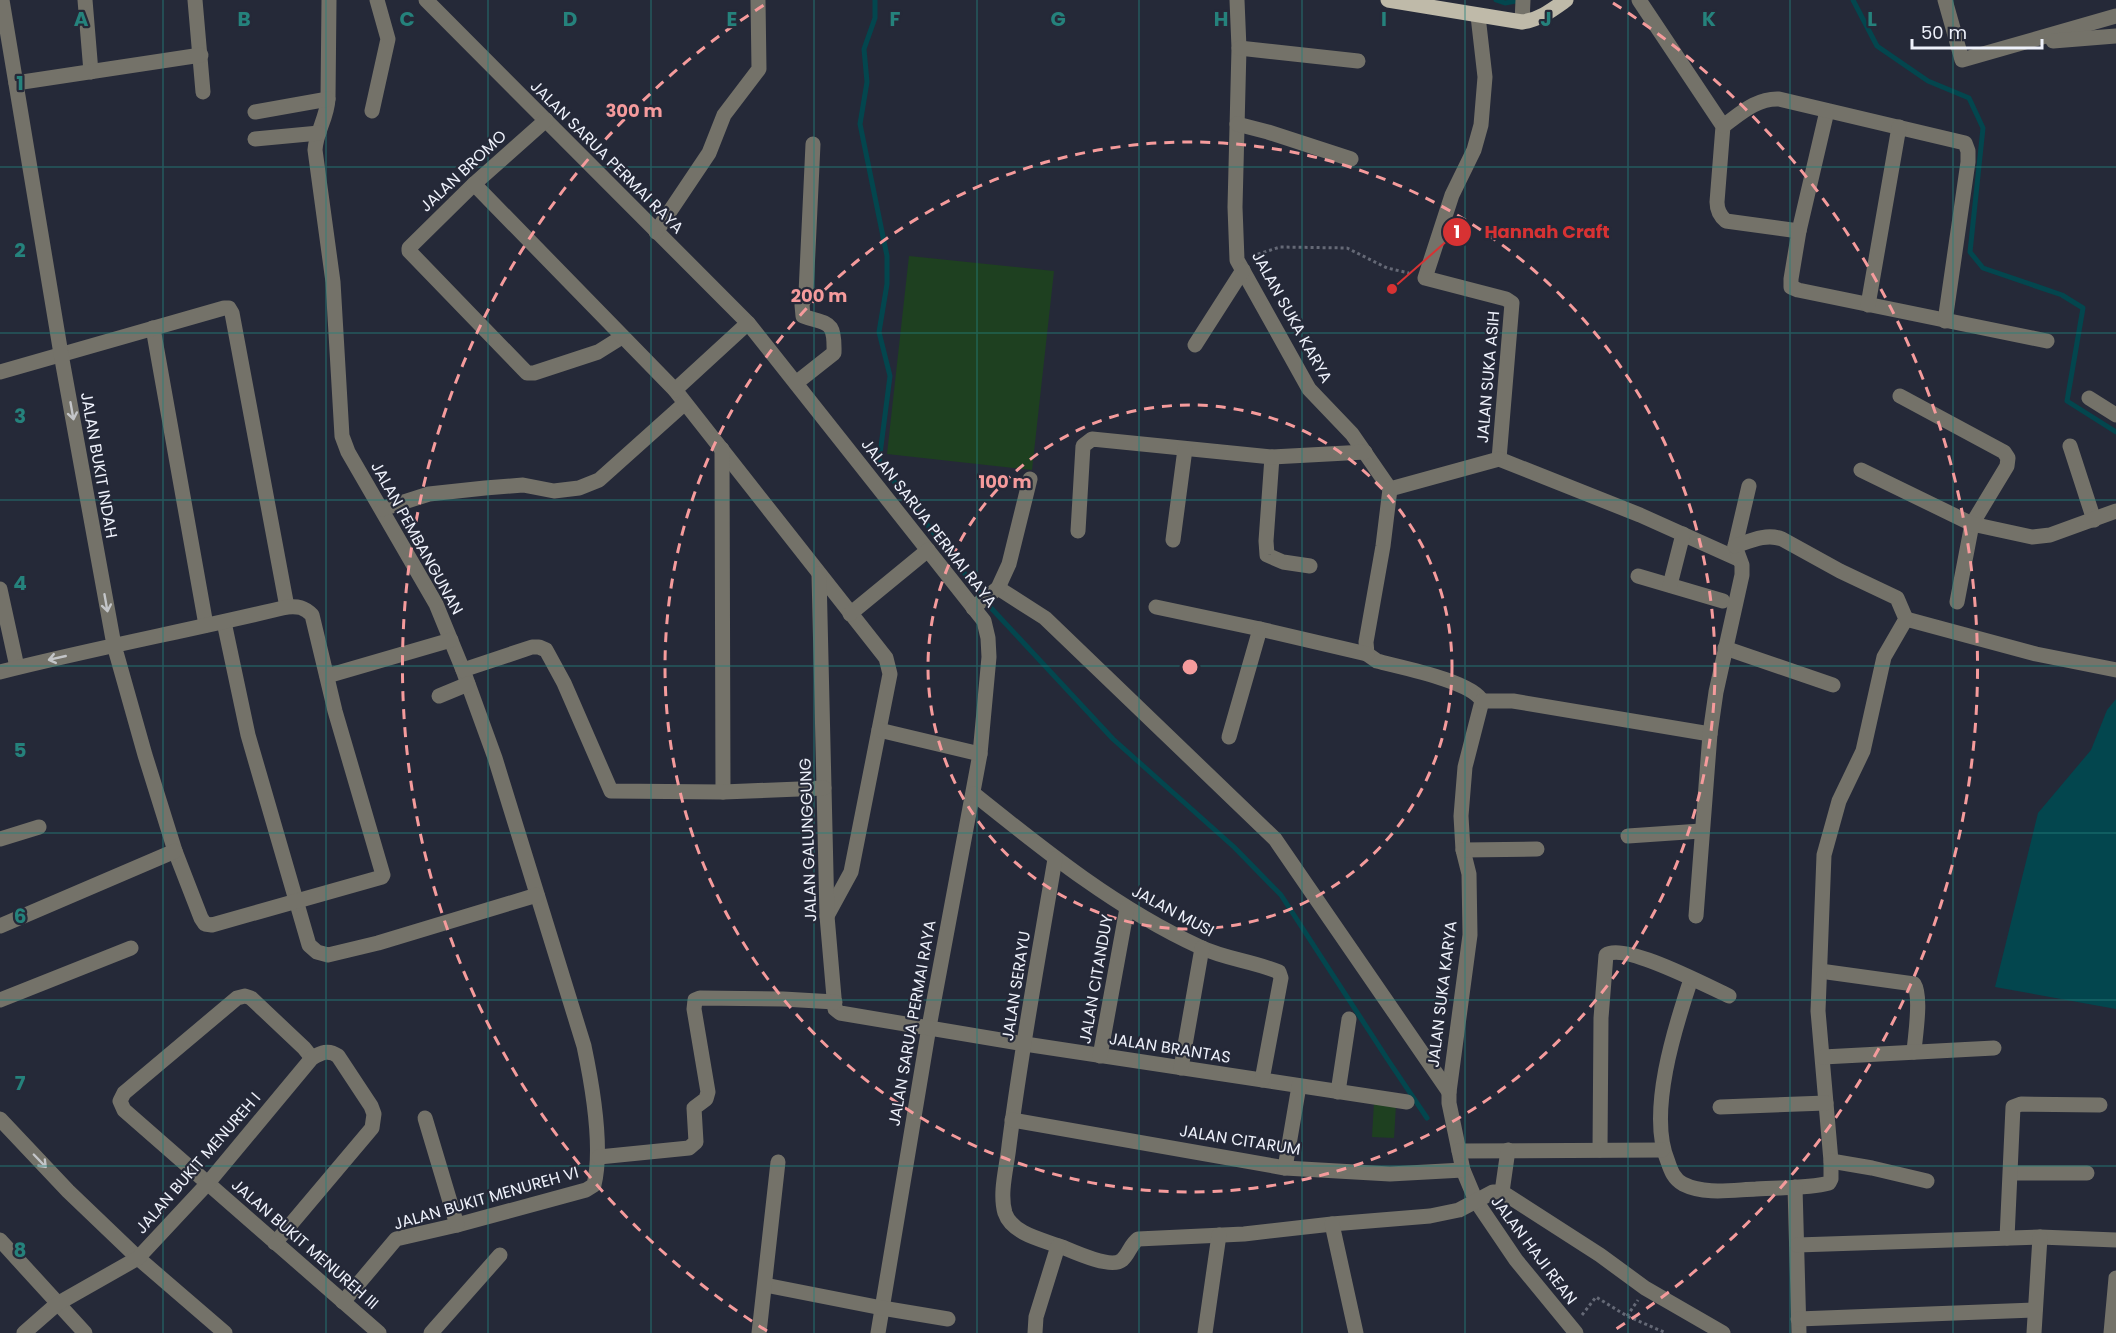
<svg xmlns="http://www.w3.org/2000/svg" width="2116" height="1333" font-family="Poppins,sans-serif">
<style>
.green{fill:#1e4020}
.water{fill:#03464e}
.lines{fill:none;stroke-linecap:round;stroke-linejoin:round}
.stream{stroke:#03464e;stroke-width:5}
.path{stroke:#656976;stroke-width:3;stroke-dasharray:3 3;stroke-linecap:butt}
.minor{stroke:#747269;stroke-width:15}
.major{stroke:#bfbaa9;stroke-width:15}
.oneway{stroke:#c3c5c8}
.grid{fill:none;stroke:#25827c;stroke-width:1.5;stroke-opacity:0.55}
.ring{fill:none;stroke:#f59b9c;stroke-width:3;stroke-dasharray:10 8}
.labels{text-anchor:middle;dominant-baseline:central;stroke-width:4.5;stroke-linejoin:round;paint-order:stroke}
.street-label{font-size:16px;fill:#eef1fb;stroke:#252938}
.grid-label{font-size:20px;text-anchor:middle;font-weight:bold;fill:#25827c;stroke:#252938;stroke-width:4.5;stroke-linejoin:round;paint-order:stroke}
.centre{fill:#f59b9c;stroke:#252938;stroke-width:3}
.ring-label{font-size:18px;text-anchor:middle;font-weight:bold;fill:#f59b9c;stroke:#252938;stroke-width:4.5;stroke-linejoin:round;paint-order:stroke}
.leader{fill:none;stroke:#d73233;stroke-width:2}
.callout-dot{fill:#d73233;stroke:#252938;stroke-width:2}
.mark-label{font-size:18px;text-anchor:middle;font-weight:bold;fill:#fff}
.callout-label{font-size:18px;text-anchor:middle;font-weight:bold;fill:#d73233;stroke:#252938;stroke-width:4.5;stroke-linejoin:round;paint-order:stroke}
</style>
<rect width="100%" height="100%" fill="#252938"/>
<g class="green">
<path d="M909 256 1054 271 1032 470 887 454Z"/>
<path d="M1374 1102 1396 1105 1394 1138 1372 1137Z"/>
</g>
<path class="water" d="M2116 699V1009L1995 987 2038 813 2091 750 2107 710Z"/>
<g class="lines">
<g class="stream">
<path d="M875 0V18L864 49 867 82 860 124 887 256V284L879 332 890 376 879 462 992 609 1113 739 1234 847 1281 895 1388 1060 1427 1118"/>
<path d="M1496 0 1505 3 1521 0"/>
<path d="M1853 0 1877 46 1928 81 1969 98 1983 128 1970 252 1983 268 2062 295 2083 308 2067 401 2116 432"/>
</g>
<g class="path">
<path d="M1252 256 1280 247 1347 248 1387 268 1409 273"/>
<path d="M1582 1315 1596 1297 1627 1316 1666 1333"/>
<path d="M1627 1316 1638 1300"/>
</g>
<g class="minor">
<path d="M85 0 91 72"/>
<path d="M195 0 203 92"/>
<path d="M329 0 328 99C327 118 316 132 315 150L333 282 342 436 348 452 436 604 463 670 495 758 584 1046C592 1084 603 1148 594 1185L586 1190 457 1225 396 1239 343 1302"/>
<path d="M426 0 748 323 984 621 988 638 989 657 980 754 929 1027 878 1333"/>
<path d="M1237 0 1239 48 1235 207 1237 260 1309 389 1352 434 1390 489 1383 546 1366 642 1367 654 1377 661C1399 667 1472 681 1482 701L1465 767 1461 816 1463 850 1469 874 1470 935 1449 1092V1103L1463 1170 1476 1201 1516 1260 1576 1333"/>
<path d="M1639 0 1723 126 1717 202C1717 210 1720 216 1726 221L1799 231"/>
<path d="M1945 0 1962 60 2116 16"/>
<path d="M1478 16 1485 77 1481 125 1474 150 1452 195 1425 278 1506 299 1512 303 1499 459"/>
<path d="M1522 22 1523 0"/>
<path d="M2053 41 2116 36"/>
<path d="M1239 48 1358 61"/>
<path d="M16 83 201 55"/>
<path d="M372 111 388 39 377 0"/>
<path d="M1827 111 1799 231 1791 279V287L1798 290 2047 341"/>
<path d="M255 112 328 99"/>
<path d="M546 120 474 184 409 248V251L527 373H534L598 352 622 337"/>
<path d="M1237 124 1268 132 1351 159"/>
<path d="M1723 126C1740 114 1756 98 1779 99L1965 143 1968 151V162L1945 321"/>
<path d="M255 139 319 133"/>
<path d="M474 184 675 390 886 658 890 674 851 872 827 916"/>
<path d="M656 232 709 153 724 115 759 69 758 0"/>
<path d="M1868 305 1899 127"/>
<path d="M153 328 206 625"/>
<path d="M1195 345 1243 270"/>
<path d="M0 372 224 308H229L232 313 287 607"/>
<path d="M796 383 834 353C835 319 828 325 803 316L802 305 806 293 813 144"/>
<path d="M675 390 748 323"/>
<path d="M1900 396 2004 452 2008 458 2007 466 1972 524 1957 602"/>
<path d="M2089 398 2116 415"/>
<path d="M2070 446 2094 520"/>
<path d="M722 449 723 792"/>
<path d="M1272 457 1266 541 1267 555 1283 562 1310 566"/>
<path d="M1499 459 1640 515 1738 559"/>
<path d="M1861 470 1972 524 2032 537 2050 535 2116 511"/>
<path d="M1390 489 1499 459"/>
<path d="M382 509 429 494 485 488 523 485 554 491 579 488 599 480 685 403"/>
<path d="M1078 531 1083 446 1092 439 1272 457 1365 452"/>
<path d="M1173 540 1185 449"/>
<path d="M819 574 827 916 835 1009 840 1013 1025 1044 1407 1102"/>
<path d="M1638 576 1723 601"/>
<path d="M1670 585 1683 534"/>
<path d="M998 588 1045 618 1275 839 1449 1092"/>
<path d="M0 589 17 667"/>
<path d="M1156 607 1260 629 1367 654"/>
<path d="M973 608 998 588 1009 564 1030 479"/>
<path d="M850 614 928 550"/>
<path d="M1906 619 2036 654 2116 670"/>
<path d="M224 622 248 735 309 945 317 952 328 955 378 943 537 895"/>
<path d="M1725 648 1833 685"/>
<path d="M463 670 532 647H539L546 650 564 683 611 791 723 792 824 788"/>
<path d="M0 672C95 648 191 630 287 607 298 606 304 607 312 615L335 711 383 875 382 877 212 925 205 924 201 918 175 851 145 755 114 645 61 354 2 0"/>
<path d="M327 676 451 640"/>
<path d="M439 696 468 684"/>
<path d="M1482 701H1513L1710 734"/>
<path d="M879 730 980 754"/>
<path d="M1229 737 1260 629"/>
<path d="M974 794C1045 851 1117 909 1200 947 1225 959 1253 961 1279 972L1281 978 1262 1080"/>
<path d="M1628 836 1701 831"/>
<path d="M0 839 39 827"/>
<path d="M1463 850 1537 849"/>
<path d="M1055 859C1039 954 1021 1050 1009 1146 1007 1166 999 1193 1005 1213 1012 1234 1043 1240 1062 1247 1074 1252 1111 1269 1122 1260 1129 1254 1130 1245 1138 1239L1244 1234 1332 1224 1430 1216 1459 1210 1493 1192H1502L1600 1255 1645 1288 1723 1333"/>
<path d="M1696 916 1710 734 1716 692 1742 575V565L1735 546 1749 486"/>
<path d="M0 926 175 851"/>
<path d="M1820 971 1914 984C1922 997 1915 1036 1914 1052"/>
<path d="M1691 979C1675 1027 1647 1114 1668 1162 1671 1171 1674 1179 1683 1184 1705 1195 1732 1190 1756 1189 1779 1187 1806 1189 1829 1183L1831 1179V1161L1818 1011 1824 855 1839 801 1863 751 1884 657 1906 619 1897 598 1840 571 1782 539C1766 533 1750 541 1735 546"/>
<path d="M0 1000 131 948"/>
<path d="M1100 1056 1127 908"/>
<path d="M1823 1057 1994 1048"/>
<path d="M312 1058 304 1048 251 998 245 996 237 998 124 1093 120 1101 124 1110 379 1333"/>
<path d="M1181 1068 1202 948"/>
<path d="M1338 1092 1349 1019"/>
<path d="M1720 1107 1826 1103"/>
<path d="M425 1118 457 1225"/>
<path d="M0 1119 68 1191 138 1258 225 1333"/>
<path d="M1012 1120 1285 1168 1390 1174 1463 1170"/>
<path d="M1600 1150 1601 1018 1606 955C1624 942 1707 986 1729 996"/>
<path d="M1459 1151 1662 1150"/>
<path d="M599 1157 689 1148 696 1142 694 1108 706 1099 708 1092 694 1009 695 1000 700 998 783 999 835 1002"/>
<path d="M1831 1161 1872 1168 1927 1181"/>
<path d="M1285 1168 1299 1086"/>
<path d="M2011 1173H2087"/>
<path d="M1795 1187 1799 1333"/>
<path d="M1502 1192 1508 1150"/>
<path d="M1332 1224 1356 1333"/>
<path d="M2007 1238 2013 1107 2021 1104 2100 1105"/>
<path d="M0 1240 85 1333"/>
<path d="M1797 1245 2040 1237 2116 1240"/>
<path d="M765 1285 882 1308 948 1319"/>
<path d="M1798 1319 2035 1310"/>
<path d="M24 1333 57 1304 138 1258 208 1183 312 1058C321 1053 328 1049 338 1056L371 1106 374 1114 372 1128 275 1243"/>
<path d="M431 1333 500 1255"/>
<path d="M759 1333 778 1162"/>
<path d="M1035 1333 1036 1317 1058 1246"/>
<path d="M1205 1333 1219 1235"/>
<path d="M2034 1333 2040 1237"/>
<path d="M2111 1333 2116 1278"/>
</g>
<path class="major" d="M1388 0 1522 22C1539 20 1552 10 1566 0"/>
</g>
<defs><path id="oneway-shaft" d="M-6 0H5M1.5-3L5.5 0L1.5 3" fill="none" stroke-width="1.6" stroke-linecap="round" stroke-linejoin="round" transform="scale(1.5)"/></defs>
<g class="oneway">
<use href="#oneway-shaft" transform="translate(72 411) rotate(80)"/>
<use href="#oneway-shaft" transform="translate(106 603) rotate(80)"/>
<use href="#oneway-shaft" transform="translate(57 658) rotate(167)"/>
<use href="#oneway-shaft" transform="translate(40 1161) rotate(46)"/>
</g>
<path class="grid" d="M163 0V1333M326 0V1333M488 0V1333M651 0V1333M814 0V1333M977 0V1333M1139 0V1333M1302 0V1333M1465 0V1333M1628 0V1333M1790 0V1333M1953 0V1333M0 167H2116M0 333H2116M0 500H2116M0 666H2116M0 833H2116M0 1000H2116M0 1166H2116"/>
<g class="ring">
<circle cx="1190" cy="667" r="262"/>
<circle cx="1190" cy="667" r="525"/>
<path d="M767 1331A787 787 0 0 1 767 3M1613 3A787 787 0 0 1 1613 1331"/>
</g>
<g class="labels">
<g class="street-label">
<text transform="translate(607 157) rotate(45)">JALAN SARUA PERMAI RAYA</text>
<text transform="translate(463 171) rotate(-43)">JALAN BROMO</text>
<text transform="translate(1292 317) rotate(61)">JALAN SUKA KARYA</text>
<text transform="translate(1488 377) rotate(-85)">JALAN SUKA ASIH</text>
<text transform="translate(99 465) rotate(80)">JALAN BUKIT INDAH</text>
<text transform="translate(929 523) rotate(52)">JALAN SARUA PERMAI RAYA</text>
<text transform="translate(417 538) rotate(61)">JALAN PEMBANGUNAN</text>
<text transform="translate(808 840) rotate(-92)">JALAN GALUNGGUNG</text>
<text transform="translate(1173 911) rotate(28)">JALAN MUSI</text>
<text transform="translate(1096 979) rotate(-80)">JALAN CITANDUY</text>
<text transform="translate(1016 986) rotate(-81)">JALAN SERAYU</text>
<text transform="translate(1442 994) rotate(-83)">JALAN SUKA KARYA</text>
<text transform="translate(912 1023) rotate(-80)">JALAN SARUA PERMAI RAYA</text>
<text transform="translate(1170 1048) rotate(9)">JALAN BRANTAS</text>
<text transform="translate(1240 1140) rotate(9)">JALAN CITARUM</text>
<text transform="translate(198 1163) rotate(-49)">JALAN BUKIT MENUREH I</text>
<text transform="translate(486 1198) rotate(-16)">JALAN BUKIT MENUREH VI</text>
<text transform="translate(305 1244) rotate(41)">JALAN BUKIT MENUREH III</text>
<text transform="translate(1534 1250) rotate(53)">JALAN HAJI REAN</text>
</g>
</g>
<g class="grid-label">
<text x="81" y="26">A</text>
<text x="244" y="26">B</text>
<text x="407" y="26">C</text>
<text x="570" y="26">D</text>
<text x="732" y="26">E</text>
<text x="895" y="26">F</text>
<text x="1058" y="26">G</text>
<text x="1221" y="26">H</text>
<text x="1384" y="26">I</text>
<text x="1546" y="26">J</text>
<text x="1709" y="26">K</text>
<text x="1872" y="26">L</text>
<text x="20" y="90">1</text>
<text x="20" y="257">2</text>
<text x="20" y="423">3</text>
<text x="20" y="590">4</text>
<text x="20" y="757">5</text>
<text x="20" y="923">6</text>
<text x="20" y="1090">7</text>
<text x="20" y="1257">8</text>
</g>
<circle cx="1190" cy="667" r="9" class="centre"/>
<g class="ring-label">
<text x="634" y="117">300 m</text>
<text x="819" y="302">200 m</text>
<text x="1005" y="488">100 m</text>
</g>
<path class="leader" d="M1392 289L1457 232"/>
<g class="callout-dot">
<circle cx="1392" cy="289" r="6"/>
<circle cx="1457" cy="232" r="15"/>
</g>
<g class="mark-label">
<text x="1457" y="238">1</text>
</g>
<g class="callout-label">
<text x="1547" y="238">Hannah Craft</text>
</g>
<path d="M1912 39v9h130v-9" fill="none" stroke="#eef1fb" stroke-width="3"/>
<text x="1921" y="39" font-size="18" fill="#eef1fb" stroke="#252938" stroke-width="4.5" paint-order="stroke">50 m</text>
</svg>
